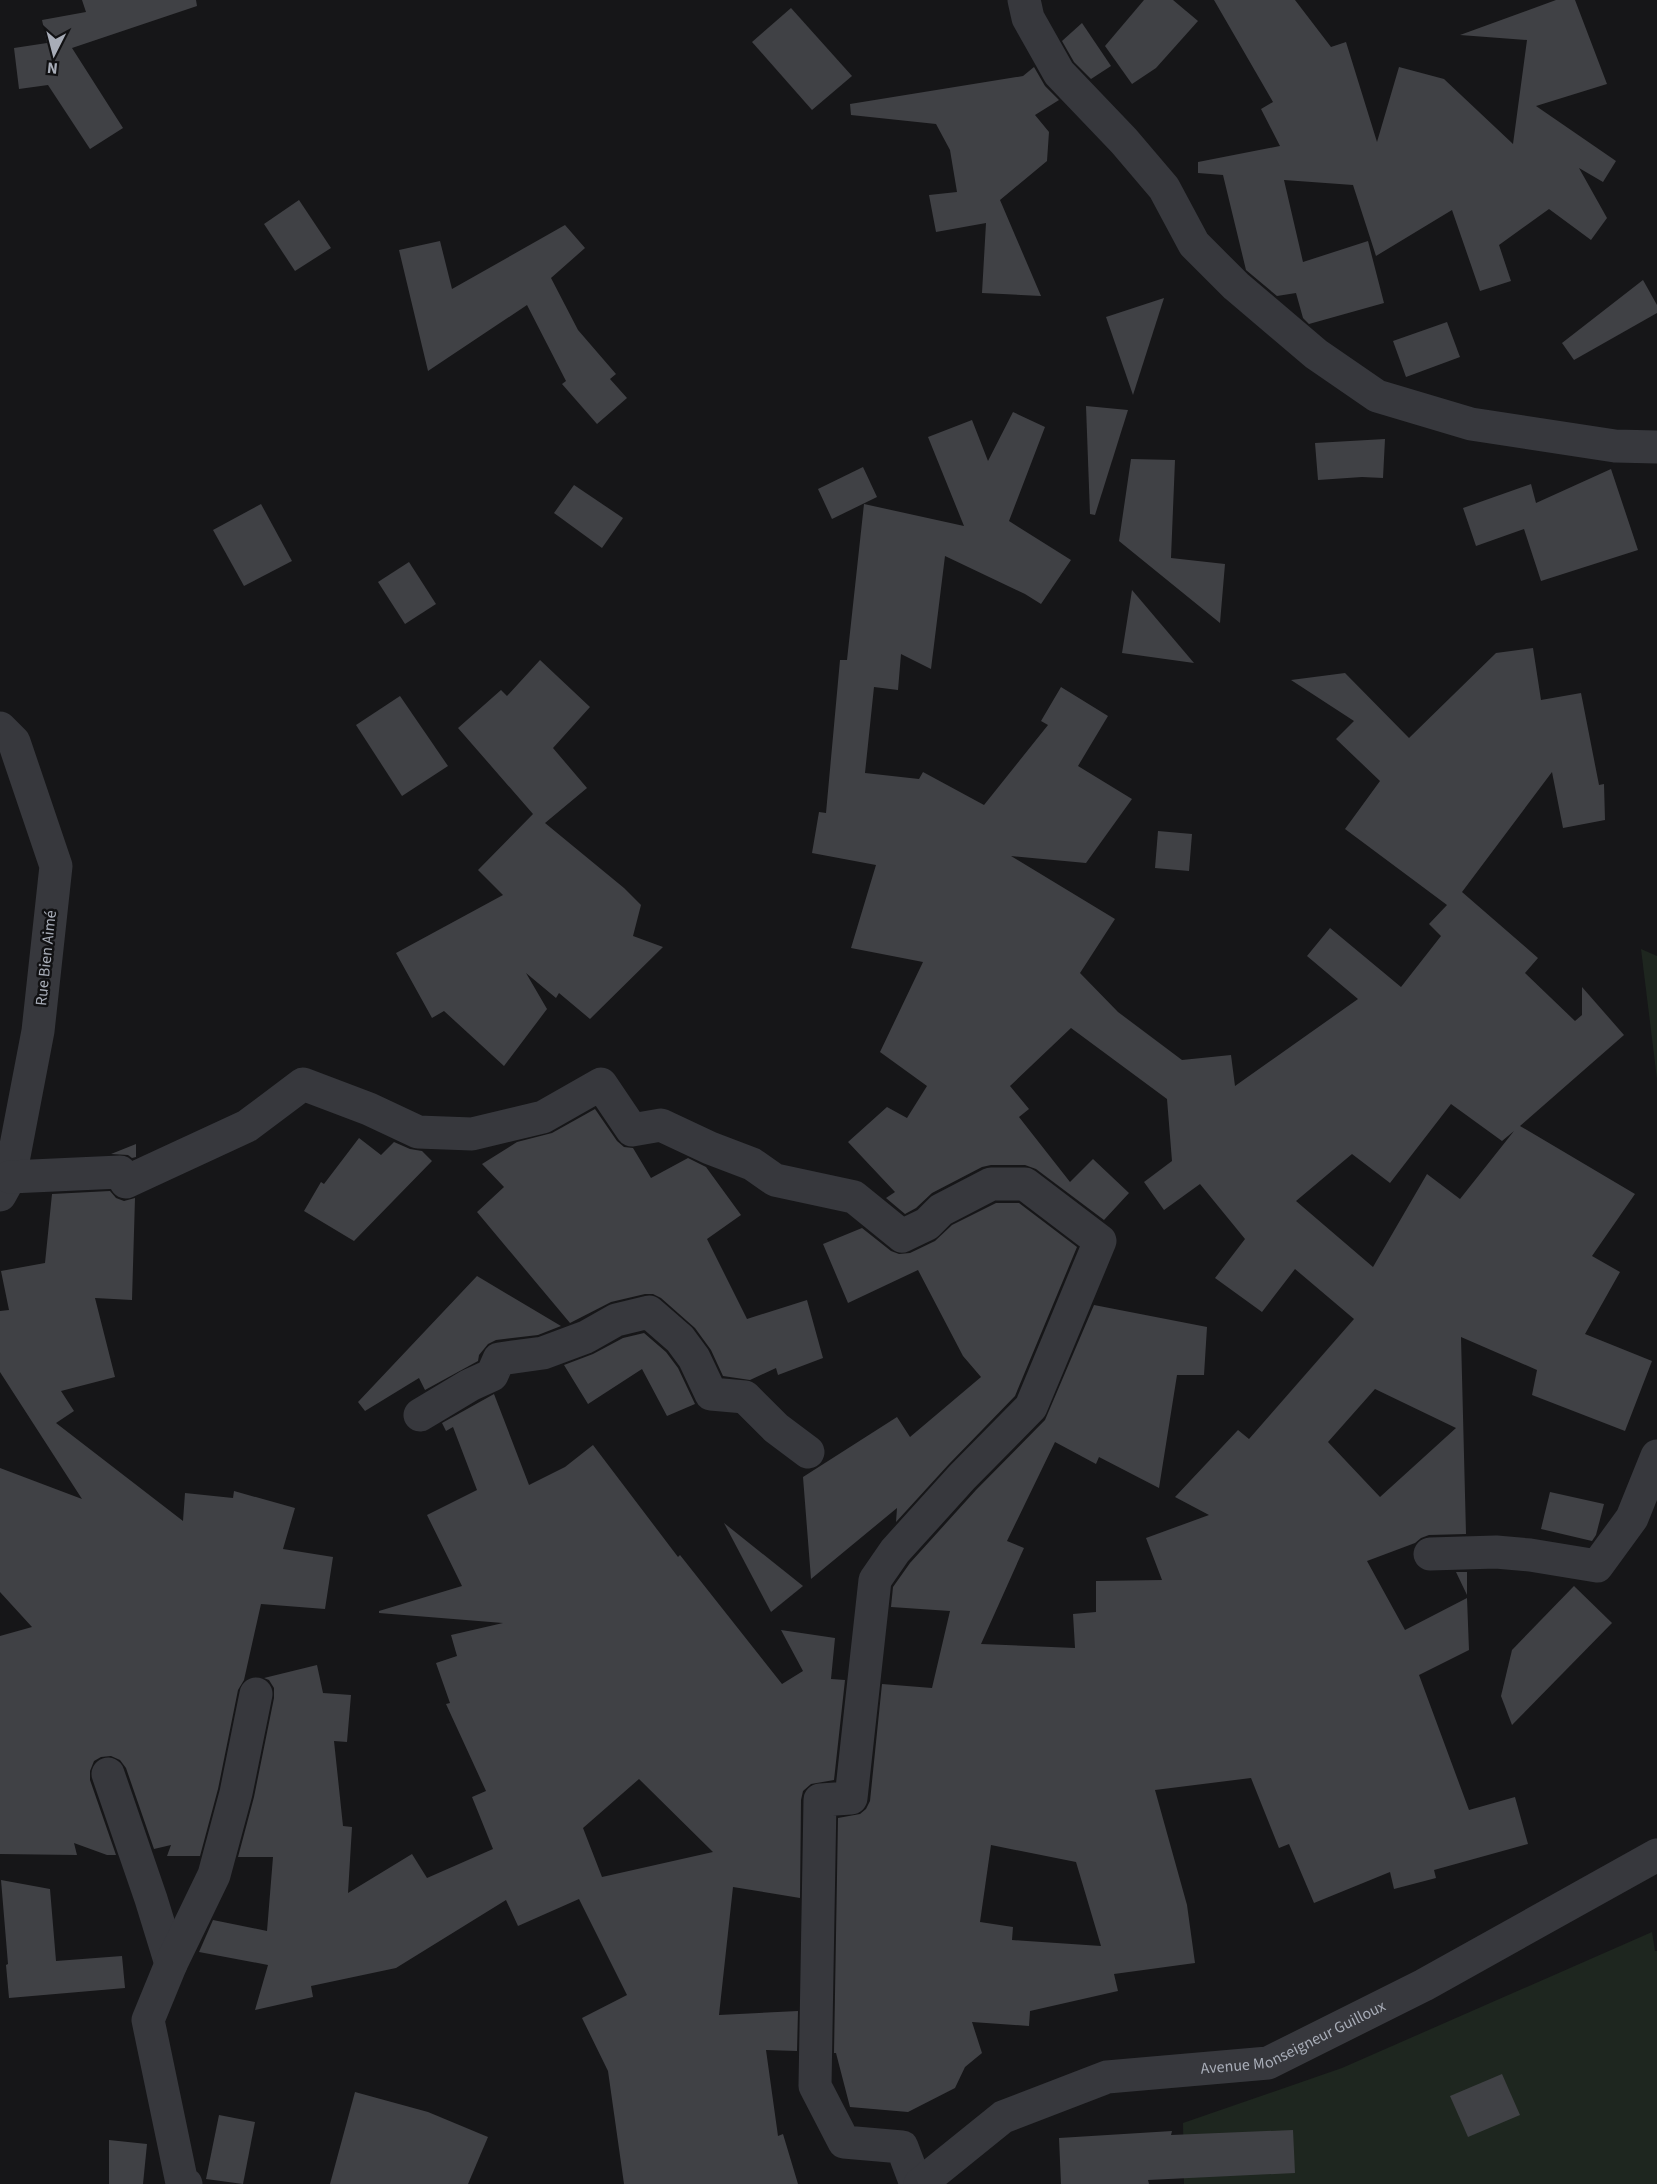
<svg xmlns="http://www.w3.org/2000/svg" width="1657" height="2184" font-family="'Source Sans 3',sans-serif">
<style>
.green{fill:#1e261f}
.building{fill:#404145;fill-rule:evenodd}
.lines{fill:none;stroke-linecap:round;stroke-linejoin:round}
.minor{stroke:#37383d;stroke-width:33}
.labels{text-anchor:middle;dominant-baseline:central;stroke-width:5;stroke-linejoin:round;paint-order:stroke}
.street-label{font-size:16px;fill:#a8adb8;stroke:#111113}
</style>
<rect width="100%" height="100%" fill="#161618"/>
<g class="green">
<path d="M1641 949 1657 956V1079Z"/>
<path d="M1652 1932 1655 1951H1657V2184H1184L1183 2123 1342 2068Z"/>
</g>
<g class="building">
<path d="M82 0H196L197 6 72 48 123 128 90 149 48 85 19 89 14 48 47 43 42 20 86 12Z"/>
<path d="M1144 0H1173L1198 21 1156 68 1132 84 1105 46Z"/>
<path d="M1214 0H1295L1331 47 1346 42 1377 142 1399 67 1444 79 1513 144 1527 40 1460 35 1556 0H1575L1607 84 1536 106 1616 161 1603 182 1579 168 1607 218 1591 240 1549 209 1499 245 1511 281 1480 291 1452 210 1376 256 1353 185 1284 180 1303 262 1368 241 1384 303 1309 324 1303 318 1296 293 1277 296 1246 270 1223 175 1198 173V162L1280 146 1261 109 1273 102Z"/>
<path d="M791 8 852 76 812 110 752 42Z"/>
<path d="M1082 23 1111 66 1091 79 1074 62 1062 41Z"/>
<path d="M1034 67 1045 86 1059 100 1035 115 1049 132 1047 161 1000 200 1041 296 982 293 986 223 936 232 929 195 957 192 950 150 936 124 851 115 850 104 1023 76Z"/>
<path d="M299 200 331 248 295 271 264 224Z"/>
<path d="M565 225 585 248 551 278 578 330 616 374 610 379 627 398 597 424 562 384 566 381 527 305 428 371 399 250 440 241 452 289Z"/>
<path d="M1643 280 1657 305V313L1574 360 1562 343Z"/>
<path d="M1164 298 1133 395 1106 317Z"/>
<path d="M1447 322 1460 357 1406 377 1393 341Z"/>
<path d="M1086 406 1128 410 1095 515 1090 514Z"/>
<path d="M1013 412 1045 427 1009 521 1071 560 1041 604 1025 594 945 556 931 669 901 654 898 690 874 687 865 773 919 779 923 772 984 805 1048 725 1041 721 1061 687 1108 716 1078 766 1132 799 1086 863 1011 856 1115 919 1080 973 1118 1012 1182 1060 1231 1055 1235 1086 1358 999 1307 956 1330 928 1401 987 1441 936 1429 924 1447 905 1345 829 1380 781 1336 739 1354 721 1291 680 1345 673 1409 738 1496 653 1533 648 1541 700 1581 693 1599 785 1604 784 1605 820 1563 828 1552 772 1462 892 1538 958 1525 973 1575 1021 1582 1015V987L1624 1035 1520 1126 1635 1194 1592 1256 1620 1272 1585 1334 1652 1361 1625 1431 1532 1395 1537 1370 1461 1337 1466 1534 1429 1535 1421 1538 1415 1543 1367 1561 1405 1630 1467 1598 1469 1650 1419 1675 1469 1810 1515 1797 1528 1844 1434 1870 1436 1878 1394 1889 1390 1872 1314 1903 1289 1844 1279 1848 1251 1778 1155 1790 1187 1905 1195 1963 1114 1974 1118 1991 1030 2011 1029 2026 972 2022 982 2053 965 2067 955 2088 908 2112 850 2107 836 2053H834L838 1818 860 1814 866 1809 870 1801 882 1684 932 1688 950 1611 891 1607 893 1587 910 1563 976 1490 1045 1420 1094 1305 1207 1327 1204 1375H1177L1159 1488 1099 1457 1096 1464 1055 1442 1007 1541 1024 1548 981 1644 1075 1648 1073 1614 1096 1612V1581L1162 1580 1146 1538 1209 1515 1175 1497 1238 1430 1249 1439 1354 1319 1295 1269 1262 1312 1215 1278 1245 1239 1200 1184 1164 1210 1144 1182 1172 1161 1167 1099 1071 1028 1010 1086 1029 1109 1019 1117 1070 1182 1093 1159 1129 1193 1104 1220 1036 1169 1025 1165H991L982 1167 932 1193 916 1208 905 1214 886 1198 895 1192 848 1142 887 1107 907 1118 927 1086 880 1052 923 962 851 948 876 865 812 853 819 812 826 813 840 660H847L864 504 964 526 928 437 972 420 988 461ZM1451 1104 1502 1141 1514 1131 1460 1199 1427 1174 1373 1267 1296 1201 1352 1154 1390 1183ZM1375 1389 1456 1428 1380 1497 1328 1442ZM991 1845 1076 1862 1101 1946 1012 1940 1013 1927 980 1922Z"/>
<path d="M1385 439 1383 478 1362 477 1318 480 1315 443Z"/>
<path d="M1131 459 1175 460 1171 558 1225 564 1220 623 1119 541Z"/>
<path d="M863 467 877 497 832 519 818 489Z"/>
<path d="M1611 469 1638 550 1541 581 1524 529 1476 546 1463 508 1531 484 1536 503Z"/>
<path d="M574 485 623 518 602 548 554 513Z"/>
<path d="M261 504 292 561 244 586 213 530Z"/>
<path d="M409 562 436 604 405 624 378 582Z"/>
<path d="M1132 590 1194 663 1122 653Z"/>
<path d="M540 660 590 707 553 748 587 788 545 823 624 888 641 905 633 936 663 947 590 1019 559 993 556 998 526 973 547 1009 504 1066 444 1011 432 1018 396 953 503 895 478 870 533 814 458 728 501 690 507 696Z"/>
<path d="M400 696 448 766 402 796 356 725Z"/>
<path d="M1158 831 1192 834 1189 871 1155 868Z"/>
<path d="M595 1109 617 1141 624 1147 633 1148 651 1178 688 1158 706 1167 741 1215 707 1239 747 1319 807 1300 823 1358 778 1375 776 1368 750 1380 723 1376 711 1350 695 1328 661 1298 653 1294H645L611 1302 570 1323 477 1212 504 1187 482 1164 517 1142 552 1133Z"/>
<path d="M359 1138 381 1155 394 1142 410 1149 422 1151 432 1161 354 1241 304 1211 321 1182 324 1184Z"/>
<path d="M136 1144V1157L132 1158 128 1155 111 1154Z"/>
<path d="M110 1191 116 1198 124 1201 135 1198 132 1300 95 1298 115 1377 61 1391 74 1411 56 1423 183 1521 185 1493 233 1498 234 1491 295 1508 283 1549 333 1557 325 1609 261 1604 244 1680 238 1690 218 1789 200 1856H167L171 1845 154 1849 126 1768 120 1760 111 1756 101 1757 94 1761 90 1771V1780L116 1855H107L74 1843 77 1855 0 1854V1636L32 1627 0 1592V1468L82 1499 0 1372V1311L9 1310 1 1271 45 1263 52 1194Z"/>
<path d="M996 1203H1019L1077 1247 1015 1396 949 1464 896 1522 897 1508 811 1579 803 1477 897 1417 910 1437 981 1377 963 1356 918 1270 848 1303 823 1244 862 1228 891 1251 899 1254 910 1253 935 1241 952 1225Z"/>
<path d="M477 1276 561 1326 538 1335 496 1340 488 1344 479 1355 478 1361 425 1390 419 1378 365 1411 358 1402Z"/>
<path d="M644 1333 666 1352 678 1368 695 1404 667 1416 642 1369 588 1404 564 1365 593 1354 623 1338Z"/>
<path d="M494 1394 529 1485 565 1467 593 1445 678 1557 680 1555 782 1684 803 1671 781 1630 835 1638 831 1679 845 1680 834 1780 811 1784 803 1791 801 1800 800 1898 733 1887 719 2015 798 2011 797 2051 766 2050 778 2136 783 2134 798 2184H624L608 2071 582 2018 627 1995 579 1899 518 1926 506 1900 396 1968 311 1986 313 1997 255 2010 268 1965 199 1952 213 1920 267 1931 273 1857H238L254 1797 274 1698V1688L269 1680 264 1678 317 1665 323 1693 351 1695 347 1742 334 1741 343 1826 352 1827 348 1893 412 1854 427 1878 493 1849 472 1797 486 1791 446 1704 450 1703 436 1663 457 1656 451 1635 503 1623 379 1613V1611L462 1586 427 1515 477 1490 453 1427 446 1431 442 1423ZM639 1779 713 1852 602 1877 583 1828Z"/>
<path d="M1550 1492 1604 1504 1596 1535 1592 1541 1541 1529Z"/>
<path d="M724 1523 803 1586 771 1612Z"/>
<path d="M1456 1572H1467V1595Z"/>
<path d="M1574 1586 1612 1623 1512 1725 1501 1696 1512 1650Z"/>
<path d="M1 1880 50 1889 56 1961 122 1956 125 1988 9 1998 6 1965 8 1964Z"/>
<path d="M1502 2074 1520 2115 1468 2137 1450 2096Z"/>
<path d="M355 2092 428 2112 488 2137 468 2184H330Z"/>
<path d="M219 2115 255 2122 243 2184 206 2179Z"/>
<path d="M1293 2130 1295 2173 1148 2180 1149 2184H1061L1059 2138 1172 2131 1171 2135Z"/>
<path d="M109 2140 147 2144 143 2184H109Z"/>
</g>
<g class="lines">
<g class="minor">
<path d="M1024 0 1028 18 1059 73 1124 141 1164 188 1194 244 1236 286 1316 354 1377 396 1471 424 1615 446 1657 447"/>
<path d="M0 728 14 742 56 866 38 1031 10 1177 0 1195"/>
<path d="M10 1177 120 1172 126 1182 247 1126 303 1084 369 1109 418 1132 472 1134 543 1117 601 1084 632 1130 661 1125 710 1148 752 1164 775 1180 854 1197 902 1236 927 1224 941 1210 991 1184H1025L1100 1241 1031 1407 962 1477 895 1551 875 1580 851 1798 820 1800 815 2086 844 2142 902 2147 916 2184"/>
<path d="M420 1415 470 1385 492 1375 499 1359 543 1353 586 1337 616 1320 649 1312 680 1339 694 1358 711 1394 745 1397 776 1428 808 1452"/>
<path d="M1430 1554 1496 1552 1530 1555 1597 1566 1632 1518 1657 1456"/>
<path d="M108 1774 151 1899 171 1964"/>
<path d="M186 2184 182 2183 148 2020 171 1964 214 1875 236 1793 256 1694"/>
<path id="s1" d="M920 2184 1003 2117 1107 2077 1268 2063 1424 1985 1657 1855"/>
</g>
</g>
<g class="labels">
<g class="street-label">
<text transform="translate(46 958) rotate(-84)">Rue Bien Aimé</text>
<text stroke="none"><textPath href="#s1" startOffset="411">Avenue Monseigneur Guilloux</textPath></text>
</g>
</g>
<g transform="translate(54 54) rotate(186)" stroke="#111113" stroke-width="4.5" paint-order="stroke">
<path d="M0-4.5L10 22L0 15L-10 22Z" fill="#a8adb8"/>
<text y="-9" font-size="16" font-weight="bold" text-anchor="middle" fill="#a8adb8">N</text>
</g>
</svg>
